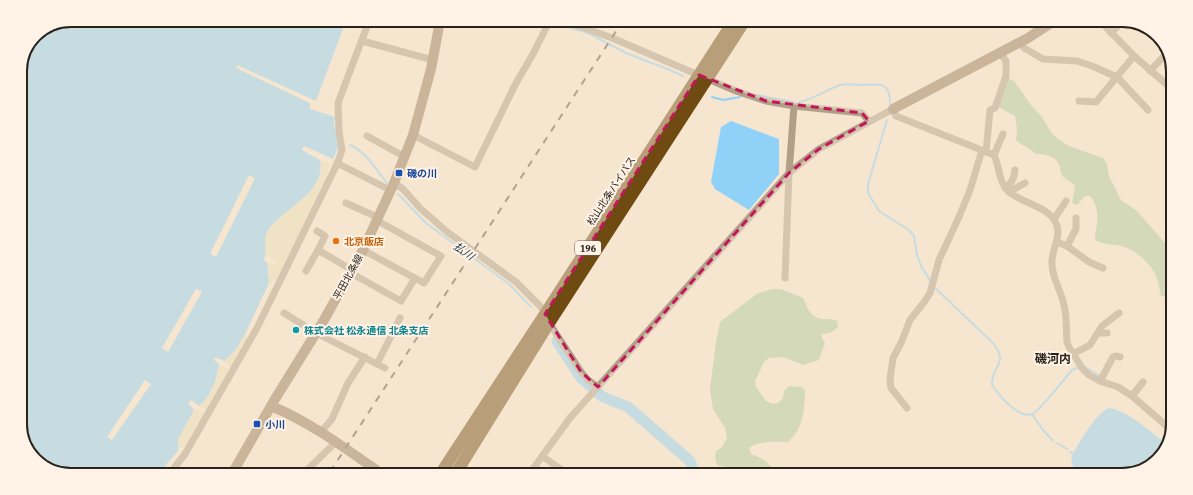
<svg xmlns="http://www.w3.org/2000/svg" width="1193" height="495" font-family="'IBM Plex Serif','Noto Sans JP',serif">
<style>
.green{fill:#abcb9f}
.sand{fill:#e8deb9}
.water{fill:#8fd1f7}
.pier{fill:#f6e5cf}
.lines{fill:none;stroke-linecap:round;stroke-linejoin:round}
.stream{stroke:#8fd1f7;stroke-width:2}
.river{stroke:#8fd1f7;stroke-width:11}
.street{stroke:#b19f88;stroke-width:7}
.secondary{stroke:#957b59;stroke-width:10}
.highway{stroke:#6f4b11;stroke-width:12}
.rail{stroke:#5c5347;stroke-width:2;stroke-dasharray:7 7;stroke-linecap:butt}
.marked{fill:none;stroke:#c2185b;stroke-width:3;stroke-dasharray:8 5;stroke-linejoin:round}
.transit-dot{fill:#1a4fb4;stroke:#fef3e6;stroke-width:1.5}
.food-dot{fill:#e8710a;stroke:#fef3e6;stroke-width:1.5}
.culture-dot{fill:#0f9aa8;stroke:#fef3e6;stroke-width:1.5}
.labels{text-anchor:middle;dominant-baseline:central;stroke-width:4;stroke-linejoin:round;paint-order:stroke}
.shield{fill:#fef3e6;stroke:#6a6158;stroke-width:1}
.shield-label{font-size:9px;font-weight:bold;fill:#2a231b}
.transit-label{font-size:10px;font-weight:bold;fill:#164399;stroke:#fef3e6;text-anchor:start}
.street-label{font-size:10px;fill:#2a231b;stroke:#fef3e6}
.food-label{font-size:10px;font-weight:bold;fill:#c56008;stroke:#fef3e6;text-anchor:start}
.culture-label{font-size:10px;font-weight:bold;fill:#0d838f;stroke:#fef3e6;text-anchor:start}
.water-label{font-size:11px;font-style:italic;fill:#173646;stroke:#fef3e6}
.quarter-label{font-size:12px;font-weight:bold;fill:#2a231b;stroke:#fef3e6}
.rim{fill:none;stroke:#2a231b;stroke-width:2}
</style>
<rect width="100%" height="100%" fill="#f6e5cf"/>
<g class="green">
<path d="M1009 79 1014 81 1031 105 1042 117 1051 132 1058 139 1069 146 1103 158 1107 164 1109 176 1121 200 1137 211 1165 243 1168 267 1171 271V298L1161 296C1159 291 1160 287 1158 282 1154 265 1137 251 1122 246 1112 244 1103 245 1095 240 1096 223 1102 212 1090 196H1085L1077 205 1072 203 1075 188 1074 184C1070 182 1065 179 1063 176 1060 173 1060 170 1060 167 1057 156 1045 154 1036 154 1030 148 1022 146 1016 140L1017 129 1015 116 1000 108 996 102 1004 81Z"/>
<path d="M773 289H781L803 298C808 309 811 319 825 319 830 319 833 319 837 321L838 327 830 333 821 334 822 338 825 343 819 360 803 365 783 357 769 358 764 362 755 381 756 387 766 401 773 404 778 403 783 398 784 391 789 386 802 387 805 391C804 412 804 427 788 442 775 442 760 440 749 448L751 454C762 458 770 463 777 474H740L732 471 727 467 717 465 715 457 716 451 722 447 727 438 725 428 713 409 710 389 716 342 720 322 758 293Z"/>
</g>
<g class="sand">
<path d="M320 160 329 163 327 175 317 199 276 280 269 283 267 262 275 265 277 262 266 255 265 242 267 231 322 167Z"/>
<path d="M246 332 247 339 206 410 199 406C208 398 218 376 219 364L226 368 229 367V365L224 361 235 351Z"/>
<path d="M193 408 204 414 184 447H182L178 451V439L193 412Z"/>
</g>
<g class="water">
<path d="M71 20 346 21 316 101 237 65 236 68 310 103V109L335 117 334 124 339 145 333 159 304 146 302 150 320 160C327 192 284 208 268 230 262 239 268 251 264 260L267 262 269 283 246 332 235 351 224 361 215 357 214 360 219 364C217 379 211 396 199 406L191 400 188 404 193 408V412L178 439V451L160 472 52 471 30 455 20 427V68L35 35Z"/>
<path d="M731 121 779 139V174L749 210 715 189 711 182 721 127Z"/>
<path d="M1109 408C1129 411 1152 433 1168 445L1150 466 1122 475H1080L1073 467 1071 458C1076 447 1097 411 1109 408Z"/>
</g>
<g class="pier">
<path d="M249 175 255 178 216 257 210 254Z"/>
<path d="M196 289 202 292 168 352 162 348Z"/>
<path d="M145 380 151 384 112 440 107 437Z"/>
</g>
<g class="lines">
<g class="stream">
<path d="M552 22 588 33 626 53 670 70 683 76"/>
<path d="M757 95 793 102"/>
<path d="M712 97 723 100 740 97"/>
<path d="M799 102C814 99 826 90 840 85 846 83 855 85 861 85 880 84 890 81 890 104"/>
<path d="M887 120 868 184V193L879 211 909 230 914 236 917 255 921 266 931 282"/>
<path d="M350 145C367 152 376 170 387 183"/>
<path d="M398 194 426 223 509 284 531 307"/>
<path d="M934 287 993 343C1010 365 991 364 992 385 999 395 1018 419 1032 414 1039 412 1065 378 1072 370L1079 367"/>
<path d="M1085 367 1100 376"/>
<path d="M1032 414 1043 430 1053 441"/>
<path d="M1057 443 1067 449"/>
<path d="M1070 452 1075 454"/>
</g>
<g class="river">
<path d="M557 341 581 378 593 388"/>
<path d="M597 392 603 397 628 407 690 461 692 466V473"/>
</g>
<g class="street">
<path d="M565 22 585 28 612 38 736 91 766 101 794 106 862 113 869 121"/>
<path d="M1103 24 1134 56 1173 90"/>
<path d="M1111 33 1120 24"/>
<path d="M362 41 433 60"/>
<path d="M1020 42 1024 48 1043 59 1077 61 1092 66 1117 77 1148 110"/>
<path d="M1150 71 1164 56"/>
<path d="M1079 101 1096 102 1134 56"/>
<path d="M413 135 475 167 515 85 533 54 549 22"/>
<path d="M367 136 405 157"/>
<path d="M986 152 990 110 995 108 1006 76V61L1000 53"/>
<path d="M994 155 1003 134"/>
<path d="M337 163 390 190"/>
<path d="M394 183 403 189 420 208 446 231 516 282 541 307 549 323 581 372 588 380 598 387"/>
<path d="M1005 188C1012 183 1014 179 1015 170"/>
<path d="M1009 192 1025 183"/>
<path d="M346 203 377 217"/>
<path d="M1054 219 1066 201"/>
<path d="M317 231 325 236 318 250"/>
<path d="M1057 242 1067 246 1089 262 1103 268"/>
<path d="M1067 246 1076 229V218"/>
<path d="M363 250 424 283 441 256 376 220"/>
<path d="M306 271 318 250 352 270"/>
<path d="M351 273 401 301 415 278"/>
<path d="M785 278 789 173 794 106"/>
<path d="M284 313 316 333 385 368"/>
<path d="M1098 333H1107"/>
<path d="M1073 354 1090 345 1102 326 1119 313"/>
<path d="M377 364 400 318"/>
<path d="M1100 381 1113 357 1116 356 1120 357"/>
<path d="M1132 396 1143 382"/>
<path d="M907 408 891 388 890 379 893 358 901 343 910 320 925 301 930 293 939 260 959 217 970 190 982 150"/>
<path d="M321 432 332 419 348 383 365 357"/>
<path d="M542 456 566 473"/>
<path d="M171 472 185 454 257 328 338 162 342 150 339 131 338 103 369 21"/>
<path d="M305 472 336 442"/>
<path d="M530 473 570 418 789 173 819 149 893 109 896 116 994 155C1000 167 998 181 1008 191 1022 204 1047 205 1056 223 1062 236 1052 248 1052 261 1051 277 1061 290 1064 305 1067 316 1066 330 1067 342L1069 347 1082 368 1089 375 1100 381 1118 387 1132 396 1169 428"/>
</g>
<g class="secondary">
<path d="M893 109 1028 38 1051 23"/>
<path d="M271 406C310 422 345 448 379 472"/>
<path d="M233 472 275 399 324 320 363 250 394 183 413 135 431 69 440 21"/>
</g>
<g class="highway">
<path d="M441 473 545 314 733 22"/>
<path d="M456 473 549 323 744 22"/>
</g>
<path class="rail" d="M330 472 622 22"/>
</g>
<path d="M0 0H1193V495H0ZM699 75 766 101 862 113 869 121 819 149 789 173 598 387 581 372 545 314Z" fill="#f6e5cf" fill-opacity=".55" fill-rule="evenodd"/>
<path class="marked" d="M699 75 766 101 862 113 869 121 819 149 789 173 598 387 581 372 545 314Z"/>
<g class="transit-dot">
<rect x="395" y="169" width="8" height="8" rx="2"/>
<rect x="253" y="420" width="8" height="8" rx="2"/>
</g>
<circle class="food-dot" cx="336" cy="241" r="4"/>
<circle class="culture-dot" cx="296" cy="330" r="4"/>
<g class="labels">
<rect class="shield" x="575" y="241" width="26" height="14" rx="3"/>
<g class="shield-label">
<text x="588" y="248">196</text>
</g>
<g class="transit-label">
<text x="407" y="173">磯の川</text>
<text x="265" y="424">小川</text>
</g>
<g class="street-label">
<text transform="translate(611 191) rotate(-57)">松山北条バイパス</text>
<text transform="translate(348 277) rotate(-61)">平田北条線</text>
</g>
<g class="food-label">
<text x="344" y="241">北京飯店</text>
</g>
<g class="culture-label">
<text x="304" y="330">株式会社 松永通信 北条支店</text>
</g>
<g class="water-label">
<text transform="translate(464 251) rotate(36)">払川</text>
</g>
<g class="quarter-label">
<text x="1053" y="358">磯河内</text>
</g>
</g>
<path d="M0 0H1193V495H0ZM71 27H1122A44 44 0 0 1 1166 71V424A44 44 0 0 1 1122 468H71A44 44 0 0 1 27 424V71A44 44 0 0 1 71 27Z" fill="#fef3e6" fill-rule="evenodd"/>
<path class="rim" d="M71 27H1122A44 44 0 0 1 1166 71V424A44 44 0 0 1 1122 468H71A44 44 0 0 1 27 424V71A44 44 0 0 1 71 27Z"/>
</svg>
